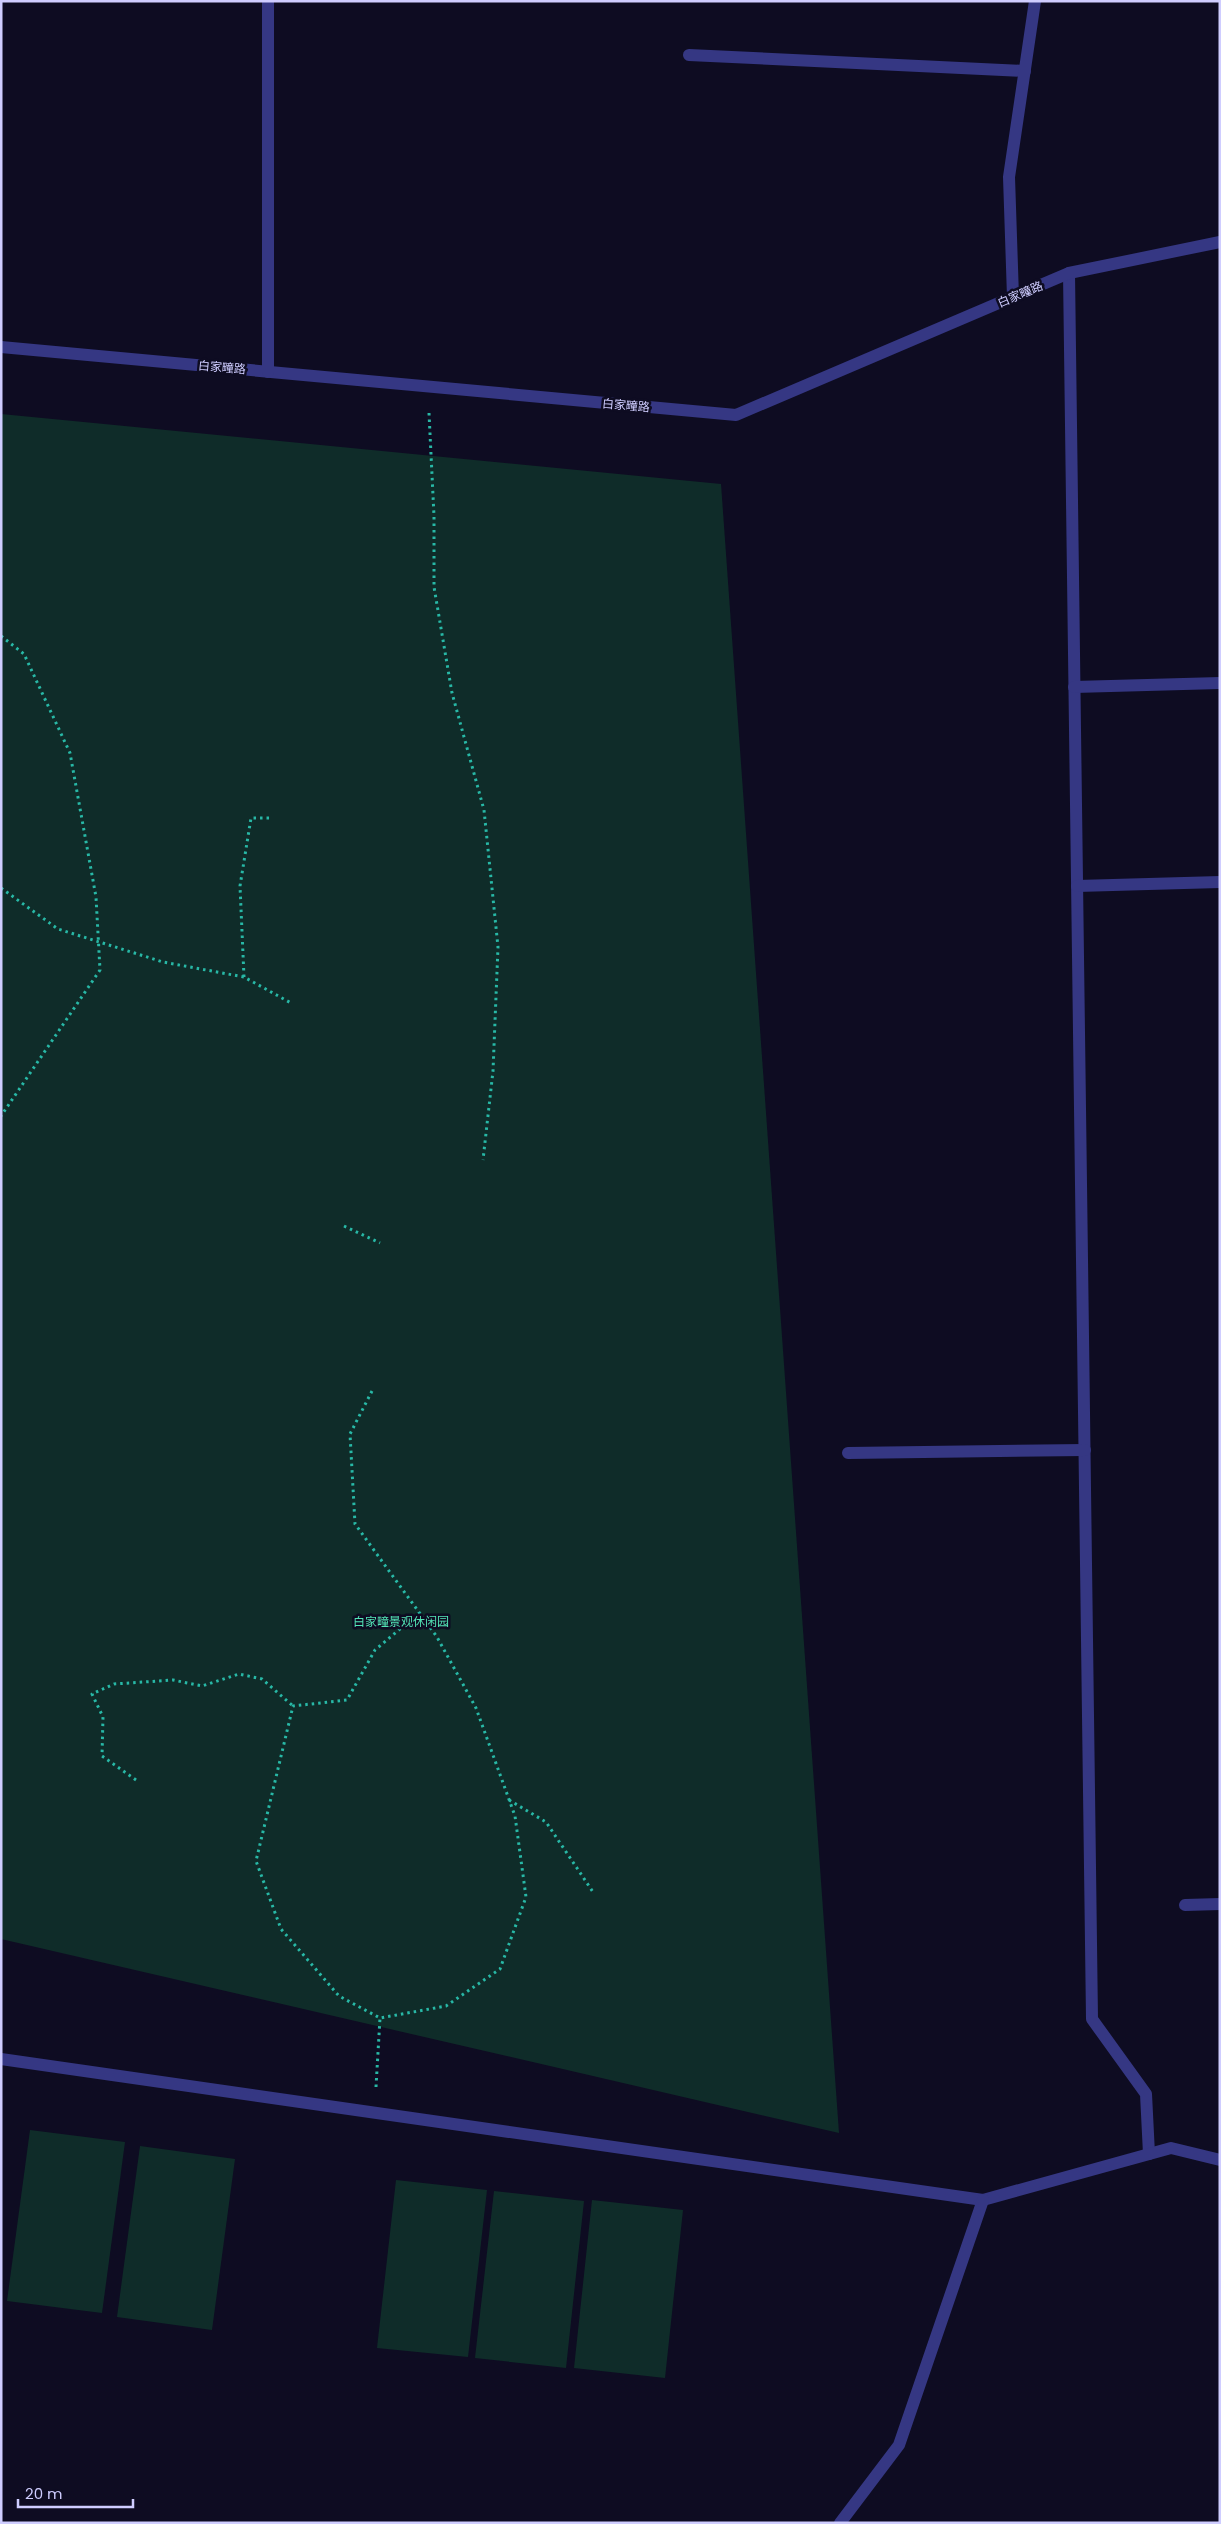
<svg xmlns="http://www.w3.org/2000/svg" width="1221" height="2524" font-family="Poppins,'Noto Sans SC',sans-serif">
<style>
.green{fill:#0f2c29}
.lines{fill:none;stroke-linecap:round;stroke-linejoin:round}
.path{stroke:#28b8a6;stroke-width:3;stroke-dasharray:2.5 4;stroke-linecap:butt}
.minor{stroke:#353783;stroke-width:12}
.labels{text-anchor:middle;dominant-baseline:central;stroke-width:5;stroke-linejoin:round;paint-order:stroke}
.street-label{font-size:12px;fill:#cfcdff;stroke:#0e0c22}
.park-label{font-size:12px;fill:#53e5b6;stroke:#0e0c22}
</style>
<rect width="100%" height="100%" fill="#0e0c22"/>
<g class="green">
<path d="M1 414 721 484 839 2133 1 1939Z"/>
<path d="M30 2130 125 2142 102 2313 7 2301Z"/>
<path d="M140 2146 235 2159 212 2330 117 2317Z"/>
<path d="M396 2180 487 2190 468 2357 377 2348Z"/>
<path d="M494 2191 584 2201 566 2368 475 2358Z"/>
<path d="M592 2200 683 2210 665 2378 574 2368Z"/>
</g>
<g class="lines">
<g class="path">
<path d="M429 413 434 516V587L452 693 484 810 498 947 493 1071 483 1160"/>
<path d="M1 636 24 654 70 753 96 897 100 970 1 1116"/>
<path d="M1 888 58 929 163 962 244 977 291 1003"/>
<path d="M244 977 240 886 251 818H271"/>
<path d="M344 1226 380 1243"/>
<path d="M372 1391 350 1434 355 1524 437 1637 476 1708 515 1816 526 1897 500 1969 446 2006 380 2018 339 1996 281 1929 256 1861 293 1706 347 1700 375 1650 419 1613"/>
<path d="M136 1780 102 1756 103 1717 92 1694 114 1684 173 1680 202 1686 239 1674 262 1679 293 1706"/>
<path d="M509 1800 546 1822 593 1892"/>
<path d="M376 2087 380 2018"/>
</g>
<g class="minor">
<path d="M689 55 1025 71"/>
<path d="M1069 273 1092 2019 1146 2094 1149 2154"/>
<path d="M1013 297 1009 177 1035 1"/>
<path d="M1 347 736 415 1069 273 1220 242"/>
<path d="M268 372V1"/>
<path d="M1074 687 1220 683"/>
<path d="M1077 886 1220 882"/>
<path d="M848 1453 1085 1450"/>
<path d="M1185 1905 1220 1904"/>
<path d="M1 2059 983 2200 1171 2148 1220 2160"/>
<path d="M840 2523 899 2445 983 2200"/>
</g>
</g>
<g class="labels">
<g class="street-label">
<text transform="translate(1020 294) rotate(-23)">白家疃路</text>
<text transform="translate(222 367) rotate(5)">白家疃路</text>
<text transform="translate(626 405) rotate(5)">白家疃路</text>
</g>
<g class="park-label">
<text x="401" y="1621">白家疃景观休闲园</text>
</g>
</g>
<rect width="1221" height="2524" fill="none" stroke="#cfcdff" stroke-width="5"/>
<path d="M18 2499v8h115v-8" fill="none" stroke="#cfcdff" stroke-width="2.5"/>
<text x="25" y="2499" font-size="15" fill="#cfcdff" stroke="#0e0c22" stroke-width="4" paint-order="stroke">20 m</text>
</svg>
